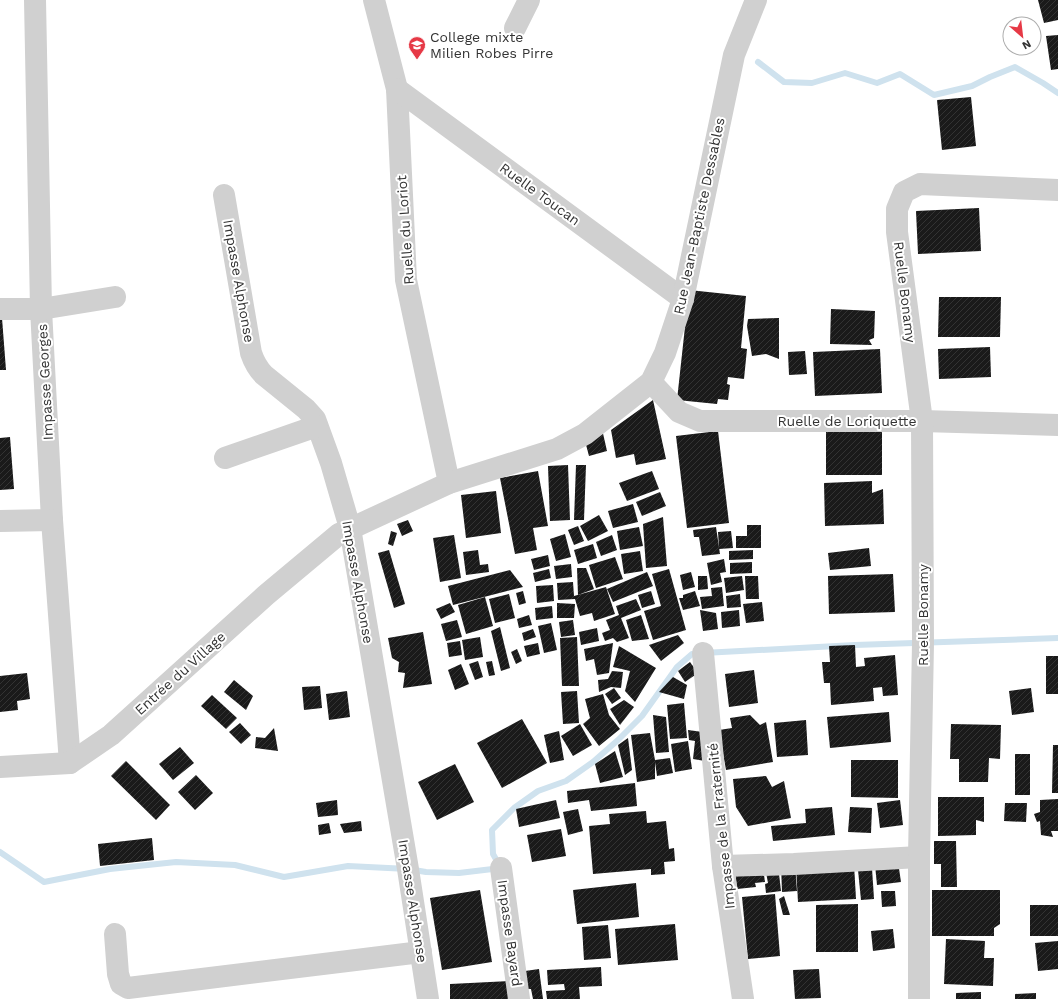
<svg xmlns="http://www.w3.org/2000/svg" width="1058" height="999" font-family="'Work Sans',sans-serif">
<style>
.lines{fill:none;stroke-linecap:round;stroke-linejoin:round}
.stream{stroke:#cfe2ee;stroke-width:6}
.building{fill:url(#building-hatch)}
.minor{stroke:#d0d0d0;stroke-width:22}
.labels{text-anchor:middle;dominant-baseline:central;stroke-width:4;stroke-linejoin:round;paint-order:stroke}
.poi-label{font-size:14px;fill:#333;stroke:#fff;text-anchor:start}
.street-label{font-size:14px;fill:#333;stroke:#fff}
</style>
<defs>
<pattern id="building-hatch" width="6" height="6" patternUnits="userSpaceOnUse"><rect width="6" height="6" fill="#1a1a1a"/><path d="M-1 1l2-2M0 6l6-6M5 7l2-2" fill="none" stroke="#333"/></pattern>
</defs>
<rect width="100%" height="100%" fill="#fff"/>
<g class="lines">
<g class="stream">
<path d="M758 62 784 82 812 83 845 73 877 83 900 74 934 95 972 86 990 77 1015 67 1043 83 1058 93"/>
<path d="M0 852 44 882 110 869 176 862 235 865 284 877 348 866 408 869 426 872 459 873 501 868 493 854 492 830 514 808 538 791 566 781 593 762 618 740 642 716 677 667 692 654 703 653 855 645 1058 638"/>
</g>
</g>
<g class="building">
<path d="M1038 0H1058V20L1044 23Z"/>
<path d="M1058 35V69L1051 70 1046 36Z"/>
<path d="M971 97 976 146 942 150 937 100Z"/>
<path d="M979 208 981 251 918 254 916 211Z"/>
<path d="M689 290 746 296 741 348 747 349 744 379 728 377 727 384 730 385 728 400 718 399 717 404 677 400Z"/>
<path d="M939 297H1001L1000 337H938Z"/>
<path d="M831 309 875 311 874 338 869 340 872 345 830 344Z"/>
<path d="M2 318 6 370H0V319Z"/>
<path d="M779 318V359L766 354 752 356 747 326 748 319Z"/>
<path d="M990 347 991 377 939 379 938 349Z"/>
<path d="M880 349 882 393 815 396 813 352Z"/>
<path d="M805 351 807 374 789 375 788 352Z"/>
<path d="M653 400 666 459 636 465 634 454 616 458 611 430Z"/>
<path d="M882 425V475H826V426Z"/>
<path d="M602 429 607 451 589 456 585 441Z"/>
<path d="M718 431 729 523 687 528 676 436Z"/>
<path d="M10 437 14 489 0 490V438Z"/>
<path d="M568 465 570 520 550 521 548 466Z"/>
<path d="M576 465H586L584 520H574Z"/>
<path d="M538 471 548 526 533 528 537 550 515 554 500 478Z"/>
<path d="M652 471 659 489 627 501 619 483Z"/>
<path d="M872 481V493L883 489 884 524 825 526 824 483Z"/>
<path d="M496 491 501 533 466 538 461 495Z"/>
<path d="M660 492 666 506 642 516 636 502Z"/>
<path d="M633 504 638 522 613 528 608 511Z"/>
<path d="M599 515 608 531 588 541 580 526Z"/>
<path d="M663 517 667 566 646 568 643 524Z"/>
<path d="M408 520 413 531 402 536 397 524Z"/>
<path d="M747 525H761V548H736V536H747Z"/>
<path d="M578 526 584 541 574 545 568 530Z"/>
<path d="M639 527 643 546 620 550 617 531Z"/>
<path d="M716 527 720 554 702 556 699 537H694L693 530Z"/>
<path d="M391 531 397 533 393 546 388 544Z"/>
<path d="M731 531 733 548 719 549 718 532Z"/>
<path d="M565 534 571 557 556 561 550 539Z"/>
<path d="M454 535 461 578 440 582 433 538Z"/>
<path d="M612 535 617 550 601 556 596 542Z"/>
<path d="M593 544 597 558 578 564 574 550Z"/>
<path d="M869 548 871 566 830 570 828 553Z"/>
<path d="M389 550 405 604 394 608 378 553Z"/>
<path d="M478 550 480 565 488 564 489 572 466 575 463 552Z"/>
<path d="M753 550V559L729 560V551Z"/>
<path d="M640 551 643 571 624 574 621 554Z"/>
<path d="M548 555 550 566 534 570 531 559Z"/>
<path d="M615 557 623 579 596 588 589 565Z"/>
<path d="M724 559 726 572 720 573 722 582 711 585 707 563Z"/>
<path d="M752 562V573L730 574V563Z"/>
<path d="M571 564 572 577 556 579 554 566Z"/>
<path d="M577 568H586L594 589 578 595Z"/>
<path d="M549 569 551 578 535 582 533 573Z"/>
<path d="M669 569 686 630 653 640 644 611 661 606 652 574Z"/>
<path d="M510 570 523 587 453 605 448 586Z"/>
<path d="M647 572 653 586 613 602 607 589Z"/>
<path d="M691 572 695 587 683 590 680 575Z"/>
<path d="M893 574 895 612 829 614 828 576Z"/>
<path d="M698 576H707L708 589 698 590Z"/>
<path d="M742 576 744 590 726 593 724 578Z"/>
<path d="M745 576H758L759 599H746Z"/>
<path d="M573 582 574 596 606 587 615 614 594 621 592 613 580 616 575 599 558 600 557 583Z"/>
<path d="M553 585 554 601 537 603 536 586Z"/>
<path d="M722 587 724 606 702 609 700 597 712 596 711 588Z"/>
<path d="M523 591 526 603 519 605 516 593Z"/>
<path d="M651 591 655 604 642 608 638 595Z"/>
<path d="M695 591 700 606 683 610 679 598H683V595Z"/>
<path d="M509 594 515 618 495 623 489 599Z"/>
<path d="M740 594 741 607 727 608 726 596Z"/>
<path d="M485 597 493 626 466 634 458 605Z"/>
<path d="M636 599 641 610 621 618 629 638 617 642 613 638 605 641 602 633 610 630 606 620 619 615 616 606Z"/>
<path d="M762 602 764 621 746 623 743 604Z"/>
<path d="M450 603 455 612 441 619 436 609Z"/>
<path d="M557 603 575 604 574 618H557Z"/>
<path d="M552 606 553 618 536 620 535 608Z"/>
<path d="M700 610 716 613 718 629 703 631Z"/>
<path d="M739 610 740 626 722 628 721 612Z"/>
<path d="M529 615 532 625 519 628 517 619Z"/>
<path d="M641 615 649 639 632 641 626 620Z"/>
<path d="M457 620 462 637 446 641 441 624Z"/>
<path d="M573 620 575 635 561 637 559 622Z"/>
<path d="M551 623 557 650 544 653 538 626Z"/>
<path d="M500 627 510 668 501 671 491 631Z"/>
<path d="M597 628 599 641 581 645 579 632Z"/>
<path d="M533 629 536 637 524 641 522 633Z"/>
<path d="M423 632 432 684 403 688 405 673 398 672 399 662 392 658 388 638Z"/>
<path d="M678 635 684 643 661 661 649 645Z"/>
<path d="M480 637 483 657 465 660 462 640Z"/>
<path d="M577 637 579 686H562L560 638Z"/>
<path d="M460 641 462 655 449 657 447 643Z"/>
<path d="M538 643 540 654 527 657 524 646Z"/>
<path d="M613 643 609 673 597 675 594 659 586 661 584 649Z"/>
<path d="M855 645 856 667 865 666 864 658 895 655 898 695 883 696 882 687 873 688 874 701 831 705 830 683H824L822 662H830L829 646Z"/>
<path d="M619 646 656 668 635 702 625 691 630 671 613 667Z"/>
<path d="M517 649 522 661 516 664 511 652Z"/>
<rect x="1046" y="656" width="12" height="38"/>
<path d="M478 661 483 677 475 680 469 664Z"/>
<path d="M492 661 495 675 489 676 486 662Z"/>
<path d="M690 662 698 673 685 682 678 671Z"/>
<path d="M461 664 469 684 455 690 448 670Z"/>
<path d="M754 670 758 703 729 707 725 674Z"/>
<path d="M612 671 623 672 621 688 611 687 599 692 598 680 608 679Z"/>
<path d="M27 673 30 699 17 701 18 710 0 712V676Z"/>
<path d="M673 677 687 685 684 699 659 692Z"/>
<path d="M234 680 253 696 246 710 224 692Z"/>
<path d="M320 686 322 708 304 710 302 687Z"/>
<path d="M614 688 621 698 612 704 605 694Z"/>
<path d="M1031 688 1034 712 1012 715 1009 691Z"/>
<path d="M347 691 350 717 329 720 326 694Z"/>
<path d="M577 691 579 723 563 724 561 692Z"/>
<path d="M603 694 609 715 620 729 599 746 583 724 590 718 585 699Z"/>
<path d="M212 695 237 718 226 729 201 706Z"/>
<path d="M624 700 634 707 620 725 610 709Z"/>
<path d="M684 703 687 738 670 739 667 705Z"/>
<path d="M889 712 891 742 830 748 827 717Z"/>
<path d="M653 715 666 717 669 752 656 753Z"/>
<path d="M750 715 760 725 766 722 773 762 726 770 719 730 732 728 730 718Z"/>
<path d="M522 719 547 763 502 788 477 743Z"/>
<path d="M806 720 808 755 777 757 774 723Z"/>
<path d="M240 723 251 735 241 744 229 732Z"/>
<path d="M580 724 592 745 573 756 561 736Z"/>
<path d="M951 724 1001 725 1000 759 989 758 988 782H959V759H950Z"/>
<path d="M274 728 278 751 255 748 256 737 265 738Z"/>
<path d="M688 730 710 733 705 761 693 759 695 741 689 740Z"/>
<path d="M559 731 564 760 550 763 544 735Z"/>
<path d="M650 733 655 760 670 758 673 773 657 776 655 762V779L637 782 631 735Z"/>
<path d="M628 738 632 770 625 775 618 745Z"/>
<path d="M688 741 692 769 675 772 671 744Z"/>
<path d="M1053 745H1058V793H1052Z"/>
<path d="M180 747 194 763 173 780 159 764Z"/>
<path d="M615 751 623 777 600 783 595 764Z"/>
<rect x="1015" y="754" width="15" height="41"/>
<path d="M851 760H898V798L851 797Z"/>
<path d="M126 761 170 805 156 820 111 776Z"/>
<path d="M455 764 474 802 437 820 418 782Z"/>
<path d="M196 775 213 793 195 810 178 792Z"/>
<path d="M766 776 772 787 784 781 791 818 748 826 736 807 733 779Z"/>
<path d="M635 783 637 806 591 811 589 800 568 803 567 791Z"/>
<path d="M938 797H984V822L976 820V835L938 836Z"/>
<path d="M1058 799V831H1051L1053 837 1041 835 1040 821 1037 822 1034 814 1040 812V800Z"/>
<path d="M337 800 338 815 318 817 316 803Z"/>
<path d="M556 800 560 818 519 827 516 809Z"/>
<path d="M900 800 903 825 880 828 877 803Z"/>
<path d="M1005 803H1027L1026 822 1004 821Z"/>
<path d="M832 807 835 835 773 841 771 826 806 823 805 809Z"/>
<path d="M850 807 872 808 871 833 848 832Z"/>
<path d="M578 809 583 831 568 835 563 812Z"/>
<path d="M646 811 647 823 666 821 669 849 674 848 675 861 664 862 665 874 651 875V869L593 874 589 826 610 824 609 814Z"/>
<path d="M361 821 362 831 344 833 340 824Z"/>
<path d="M329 823 331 833 319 835 318 825Z"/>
<path d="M561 829 566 856 532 862 527 835Z"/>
<path d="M152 838 154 860 100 866 98 844Z"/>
<path d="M934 841H956L957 887H941V864H934Z"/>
<path d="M898 862 901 882 877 885 875 865Z"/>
<path d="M795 864 797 891 782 892 781 865Z"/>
<path d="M854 864 856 899 798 902 796 867Z"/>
<path d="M778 865 781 891 766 893 765 884 768 883 765 867Z"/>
<path d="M763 868 765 882 755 883 756 887 737 889 735 871Z"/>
<path d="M872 868 874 899 861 900 858 870Z"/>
<path d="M636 883 639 917 577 924 573 890Z"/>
<path d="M480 890 492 962 442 970 430 898Z"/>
<path d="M932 890H1000V924L994 928V936H932Z"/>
<path d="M881 891H895L896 906 882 907Z"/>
<path d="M775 894 780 956 748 959 742 897Z"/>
<path d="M784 896 790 915H783L779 899Z"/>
<path d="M858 904V952H816V905Z"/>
<rect x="1030" y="905" width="28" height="31"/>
<path d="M675 924 678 960 618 965 615 929Z"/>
<path d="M608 925 611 958 584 960 582 927Z"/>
<path d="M893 929 895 948 873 951 871 931Z"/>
<path d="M946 939 985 941 984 958H994L993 986 944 984Z"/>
<path d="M1058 941V969L1038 971 1035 943Z"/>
<path d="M601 967 602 986 579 987 580 999H547L546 991 565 990 564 984 548 985 547 970Z"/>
<path d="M539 969 543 999H533L531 989H527L525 971Z"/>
<path d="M819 969 821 998 795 999 793 970Z"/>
<path d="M510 981 511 999H450V984Z"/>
<path d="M981 992V999H956V993Z"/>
<path d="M1036 993V999H1015V994Z"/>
</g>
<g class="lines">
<g class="minor">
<path d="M35 0 41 309 52 520 70 763"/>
<path d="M374 0 397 89 406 280 449 483"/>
<path d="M515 28 529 0"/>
<path d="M397 89 683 299"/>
<path d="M224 195 251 353C254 362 257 368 264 375L306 409 315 419 331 463 350 528 408 869 428 999"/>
<path d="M0 309H41L115 297"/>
<path d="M651 382 679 412 700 421H922L1058 425"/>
<path d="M225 458 317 426"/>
<path d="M0 521 52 520"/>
<path d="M703 653 723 866 743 999"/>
<path d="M0 767 70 763 111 735 266 595 339 534 449 483 557 449 585 434 651 382 665 353 683 299 734 55 756 0"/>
<path d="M723 866 794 864 919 857"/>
<path d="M501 868 519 999"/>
<path d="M115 934 118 974 121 984 128 988 421 952"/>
<path d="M919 999V857L923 643 922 421 897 232V209L904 192 920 184 1058 190"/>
</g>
</g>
<defs>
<g id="school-pin" transform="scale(0.9)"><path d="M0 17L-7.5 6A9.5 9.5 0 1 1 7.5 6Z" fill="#e63946" stroke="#fff"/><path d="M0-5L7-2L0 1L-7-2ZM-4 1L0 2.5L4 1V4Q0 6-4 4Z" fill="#fff"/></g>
</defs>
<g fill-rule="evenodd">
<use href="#school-pin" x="417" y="45"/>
</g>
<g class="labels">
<g class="poi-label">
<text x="430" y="37">College mixte<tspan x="430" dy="16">Milien Robes Pirre</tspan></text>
</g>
<g class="street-label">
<text transform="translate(540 194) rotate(36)">Ruelle Toucan</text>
<text transform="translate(699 216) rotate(-78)">Rue Jean-Baptiste Dessables</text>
<text transform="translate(405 230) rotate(-94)">Ruelle du Loriot</text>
<text transform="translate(239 281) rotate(80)">Impasse Alphonse</text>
<text transform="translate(905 292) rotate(83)">Ruelle Bonamy</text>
<text transform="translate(45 382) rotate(-93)">Impasse Georges</text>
<text x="847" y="421">Ruelle de Loriquette</text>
<text transform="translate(358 582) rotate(80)">Impasse Alphonse</text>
<text transform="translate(923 615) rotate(-90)">Ruelle Bonamy</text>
<text transform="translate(180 673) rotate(-42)">Entrée du Village</text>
<text transform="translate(721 826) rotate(-96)">Impasse de la Fraternité</text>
<text transform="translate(413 901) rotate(81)">Impasse Alphonse</text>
<text transform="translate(510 933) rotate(82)">Impasse Bayard</text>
</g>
</g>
<g transform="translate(1022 36) rotate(152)"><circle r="19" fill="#ffffff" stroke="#adadad"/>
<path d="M0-3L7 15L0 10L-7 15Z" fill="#e63946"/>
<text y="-6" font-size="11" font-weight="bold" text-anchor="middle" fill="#333333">N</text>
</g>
</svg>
